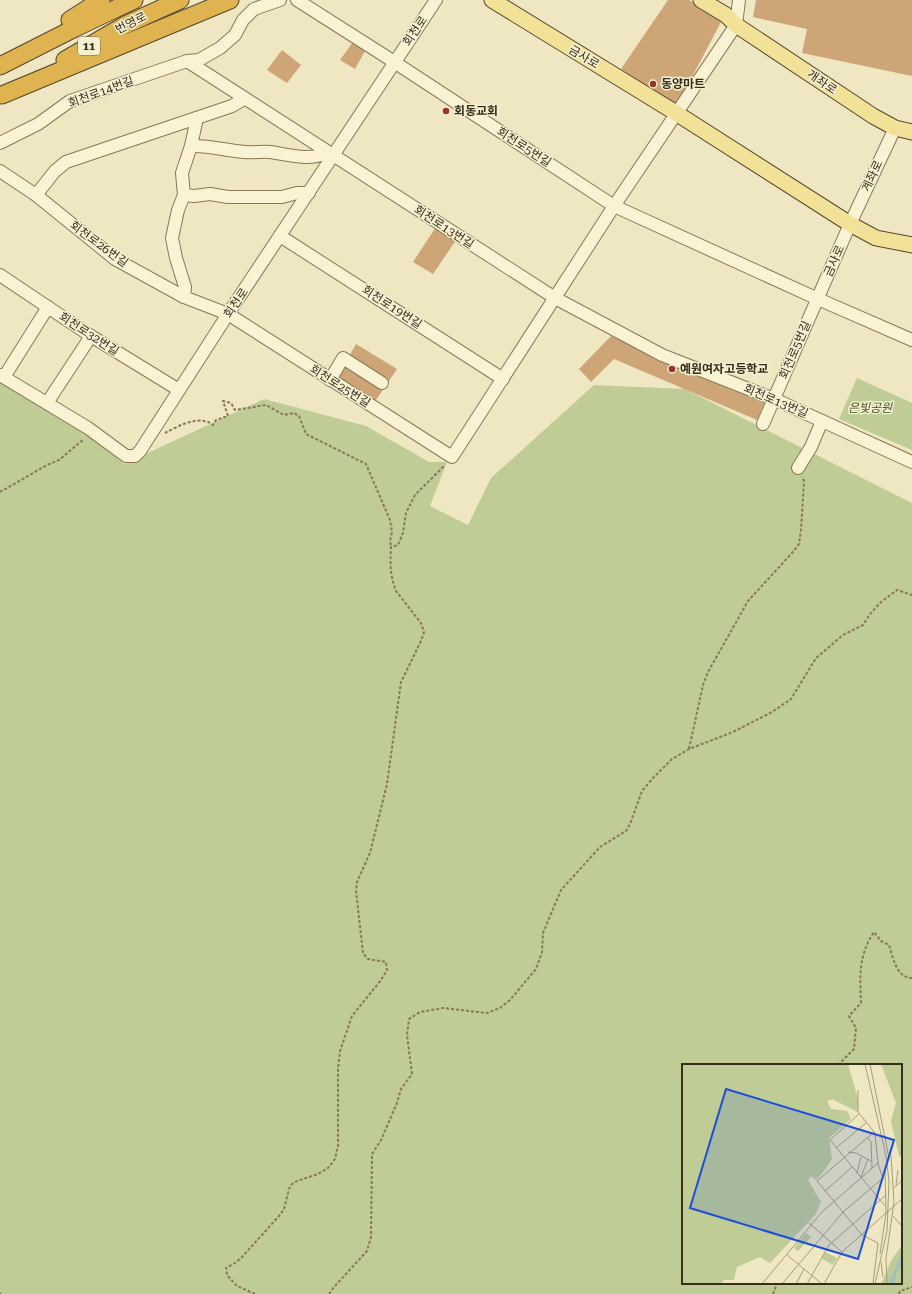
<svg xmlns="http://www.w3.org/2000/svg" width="912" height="1294" font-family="'Roboto Serif','Noto Sans KR',serif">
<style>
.green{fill:#bfcc95;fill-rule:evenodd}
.building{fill:#cda576}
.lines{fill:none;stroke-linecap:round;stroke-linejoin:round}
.minor-casing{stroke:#887858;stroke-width:14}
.major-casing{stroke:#55452d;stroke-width:17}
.highway-casing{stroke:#55452d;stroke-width:19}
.path{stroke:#887858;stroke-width:2;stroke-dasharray:3 2;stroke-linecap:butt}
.minor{stroke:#f9f3d4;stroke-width:12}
.major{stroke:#f2e298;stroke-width:15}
.highway{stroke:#dfb350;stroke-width:17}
.poi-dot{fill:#973528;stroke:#f6f0d1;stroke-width:1.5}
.labels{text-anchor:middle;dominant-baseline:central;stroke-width:3;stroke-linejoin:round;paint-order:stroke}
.shield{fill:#f6f0d1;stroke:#706853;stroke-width:1}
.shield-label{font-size:11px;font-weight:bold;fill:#372d1d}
.street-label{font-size:12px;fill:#372d1d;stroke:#f6f0d1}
.poi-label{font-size:12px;font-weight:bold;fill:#372d1d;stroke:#f6f0d1;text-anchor:start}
.park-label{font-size:12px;font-style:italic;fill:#415423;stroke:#f6f0d1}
.inset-road{fill:none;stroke:#a59d7f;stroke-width:1}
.view{fill:#1d4ed8;fill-opacity:0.15;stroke:#1d4ed8;stroke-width:2}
.inset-edge{fill:none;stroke:#372d1d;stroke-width:2}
</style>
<rect width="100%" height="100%" fill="#eee7c1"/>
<g class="green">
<path d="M857 378 912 403V450L839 419Z"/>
<path d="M0 380 47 403 124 464 264 399 366 426 429 462H447L430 506 468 525 491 478 594 385 685 389 912 503V1294H0ZM683 1065H901V1283H683Z"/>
</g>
<g class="building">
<path d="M668 0H689L722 20 678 104 675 105 621 69Z"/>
<path d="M756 0H912V76L802 53 807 29 753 17Z"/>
<path d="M353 42 365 51 355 69 340 60Z"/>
<path d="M282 50 301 65 287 83 267 70Z"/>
<path d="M436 227 456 240 433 274 413 262Z"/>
<path d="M611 336 765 402 757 420 614 359 591 382 579 369Z"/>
<path d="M356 344 397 369 374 403 337 379Z"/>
</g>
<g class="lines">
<g class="minor-casing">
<g id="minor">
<path d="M297 0 385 56 614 206 818 299 912 340"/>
<path d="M187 61 555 298 662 355 774 399 912 462"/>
<path d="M0 143 38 124 70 101 187 61 199 60 220 48 235 35 243 20 254 9 280 0"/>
<path d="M191 146C209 145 227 151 245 152 254 153 262 151 270 152 290 155 308 161 327 153"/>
<path d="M0 171 36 195 115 259 184 297 228 314 452 457 614 206 736 25 739 0"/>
<path d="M36 195 55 171 66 162 232 106 244 99"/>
<path d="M184 195 194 196 210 194 228 197H282L297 193H309"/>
<path d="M280 236 503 379"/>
<path d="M0 275 91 336 179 390"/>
<path d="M184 297 185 287 176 258 172 238 178 210 184 195 182 173 191 146 197 118"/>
<path d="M0 375 88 428 126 456H135L140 451 228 314 436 0"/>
<path d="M4 377 48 307"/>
<path d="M330 380 343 358 382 383"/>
<path d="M47 403 91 336"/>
<path d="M763 424 850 224 895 128"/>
<path d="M798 468 811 447 822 421"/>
</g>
</g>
<g class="major-casing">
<g id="major">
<path d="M492 0 676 113 850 224 876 238 912 245"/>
<path d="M701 0 726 15 736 25 873 116 895 128 912 132"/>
</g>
</g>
<g class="highway-casing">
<g id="highway">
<path d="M70 20 101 0"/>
<path d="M65 60 125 25 180 0"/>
<path d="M0 66 75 28 134 0"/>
<path d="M2 95 230 0"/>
</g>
</g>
<g class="path">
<path d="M165 433C178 426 200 414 213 425L216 420 228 416 223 401 231 403 235 410 266 405 284 415 294 413 299 416 306 434 366 464 390 520 392 532 390 541 391 547"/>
<path d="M0 492 47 465 59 460 84 439"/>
<path d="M689 749 703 685 708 672 748 601 792 553 799 544 801 530 804 481 802 477"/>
<path d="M838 1065 854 1049 856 1028 849 1016 861 1003C860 976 858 956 874 932L881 941 889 945C893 957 896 978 912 978"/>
<path d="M0 1293 1 1294"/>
<path d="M255 1294 237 1286 227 1275 226 1268 235 1263 242 1257 279 1216 284 1209 289 1189 292 1184 297 1181 318 1174 328 1168 335 1159 338 1146V1069L340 1051 352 1016 381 980 387 970 386 962 368 959 363 953 356 891 357 882 370 853 387 784 401 682 421 641 424 632 421 623 396 591C390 575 390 564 391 547L398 545 403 533 406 513 415 495 445 465"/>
<path d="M329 1294 334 1287 367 1251 371 1237 372 1154 381 1140 397 1103 401 1089 412 1074 407 1035 409 1019 420 1012 443 1008 487 1013 500 1008 510 1000 536 969 542 952 543 933 561 890 600 847 626 831 630 824 642 791 653 778 672 759 689 749 733 732 772 712 791 699 816 658 843 635 863 625 870 614 881 602 897 590 912 595"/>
<path d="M773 1294 777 1283"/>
<path d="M899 1294 900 1291 912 1287"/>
</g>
<use href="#minor" class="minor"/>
<use href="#major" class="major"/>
<use href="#highway" class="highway"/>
</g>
<g class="poi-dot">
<circle cx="653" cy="84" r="4"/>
<circle cx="446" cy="111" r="4"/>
<circle cx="672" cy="369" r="4"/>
</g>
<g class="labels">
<rect class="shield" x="78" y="37" width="22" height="18" rx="3"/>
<g class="shield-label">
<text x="89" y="46">11</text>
</g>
<g class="street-label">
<text transform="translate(131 23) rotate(-27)">번영로</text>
<text transform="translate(415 31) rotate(-56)">회천로</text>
<text transform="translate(584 57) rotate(31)">금사로</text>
<text transform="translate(822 82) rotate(34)">개좌로</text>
<text transform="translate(101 92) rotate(-20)">회천로14번길</text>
<text transform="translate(524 147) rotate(33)">회천로5번길</text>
<text transform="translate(872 176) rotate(-65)">계좌로</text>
<text transform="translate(444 227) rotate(33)">회천로13번길</text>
<text transform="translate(99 244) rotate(36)">회천로26번길</text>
<text transform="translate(834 261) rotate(-66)">금사로</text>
<text transform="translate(236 303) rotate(-56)">회천로</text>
<text transform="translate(392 307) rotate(33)">회천로19번길</text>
<text transform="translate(89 334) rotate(33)">회천로32번길</text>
<text transform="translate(795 350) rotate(-67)">회천로5번길</text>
<text transform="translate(340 386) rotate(32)">회천로25번길</text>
<text transform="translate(776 401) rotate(23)">회천로13번길</text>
</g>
<g class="poi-label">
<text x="661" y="84">동양마트</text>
<text x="454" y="111">회동교회</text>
<text x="680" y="369">예원여자고등학교</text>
</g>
<g class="park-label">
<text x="870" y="408">은빛공원</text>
</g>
</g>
<g transform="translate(682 1064)">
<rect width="220" height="220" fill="#eee7c1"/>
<path d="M0 0H166L176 35V48L150 35 145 37 149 45 165 47 169 55 147 74 150 95 142 107 134 116 129 112 126 116 139 138 134 150 88 199 78 193 55 203 52 216H42L39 220H0ZM199 0H220V93L217 92 209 57 214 39ZM124 169 129 173 116 187 112 184ZM220 181 219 220H199L210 195ZM143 188 155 194 151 201 140 195Z" fill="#bfcc95"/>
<path d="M220 189V201L214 210 213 220H206Z" fill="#a4c1bc"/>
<path class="inset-road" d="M183 0 204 92 207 117 205 167 193 220M188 0 207 94M176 26V48L193 69 196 100 201 114M177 50 148 76 203 142M185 73 189 78 190 104M154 84 185 58M166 88 174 89 189 97M175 109 179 93M179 113 186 95M214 121 216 106M211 125 220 116M143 127 170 103M211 152 220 162M127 159 160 188M104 190 140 220M198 190 204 149 203 103M199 198 201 213M80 220 140 148 197 98M100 220 161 148 201 114M114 220 122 205M125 220 147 181 204 131M142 220 160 188 220 135M191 220 196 179 180 171 135 117 192 68M205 220 204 194 212 138 209 91"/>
<path class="view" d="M44 25 212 76 176 195 8 144Z"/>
<rect width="220" height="220" class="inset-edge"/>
</g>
</svg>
